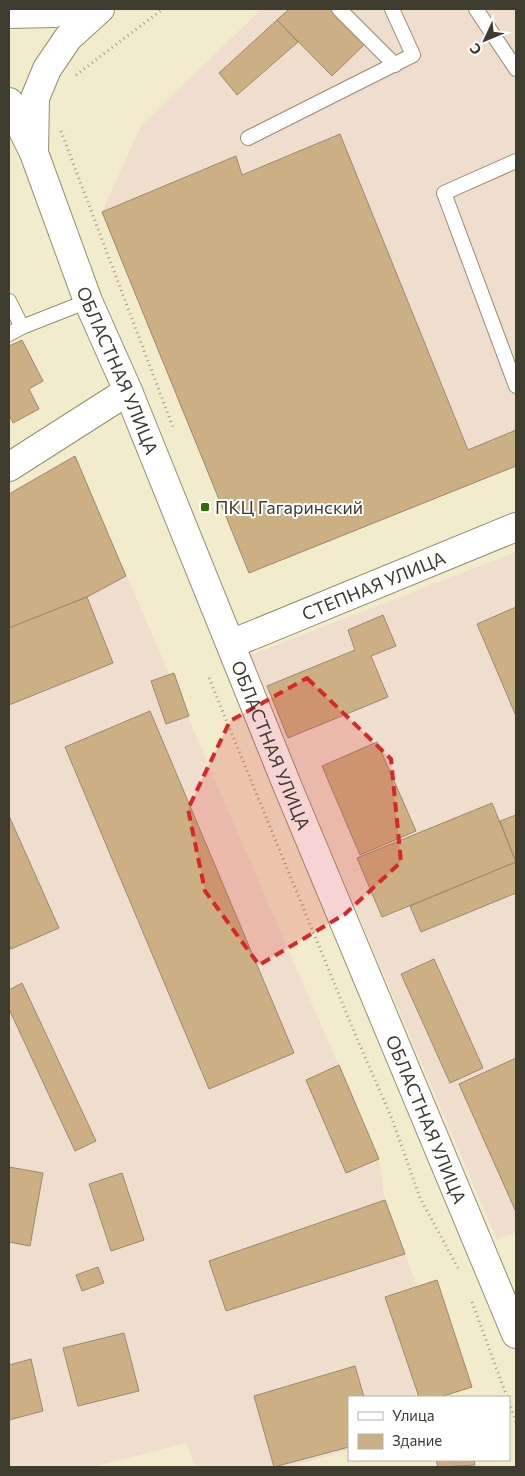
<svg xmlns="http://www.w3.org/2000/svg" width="525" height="1476" font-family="Commissioner,sans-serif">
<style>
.commercial{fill:#efdecd}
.building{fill:#ccb083;stroke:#99896f}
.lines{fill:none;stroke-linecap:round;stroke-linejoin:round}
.service-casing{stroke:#948f71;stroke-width:16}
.minor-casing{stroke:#948f71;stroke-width:30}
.tertiary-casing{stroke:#948f71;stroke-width:30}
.secondary-casing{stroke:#948f71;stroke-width:30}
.path{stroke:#9e9983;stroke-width:3;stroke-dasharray:1 4;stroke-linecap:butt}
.service{stroke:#fff;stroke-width:14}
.minor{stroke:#fff;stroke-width:28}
.tertiary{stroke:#fff;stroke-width:28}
.secondary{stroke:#fff;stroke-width:28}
.marked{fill:#d62828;fill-opacity:0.2;stroke:#d62828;stroke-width:4;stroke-dasharray:10 6;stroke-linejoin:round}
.poi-dot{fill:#316e00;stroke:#fff;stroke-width:2}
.labels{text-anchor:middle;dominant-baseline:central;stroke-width:4;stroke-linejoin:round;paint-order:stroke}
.street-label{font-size:18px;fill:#3e3b2f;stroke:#fff}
.poi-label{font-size:18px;fill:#3e3b2f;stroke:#fff;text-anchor:start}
</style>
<rect width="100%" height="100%" fill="#f2eccc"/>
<g class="commercial">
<path d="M261 9H516V466L249 573 102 212 141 126Z"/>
<path d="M75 456 379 1159 385 1200 417 1286 437 1280 472 1387 440 1397H349V1450L290 1467H196L186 1443 93 1467H9V494Z"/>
<path d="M516 552V1232L497 1240 248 656Z"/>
</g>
<g class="building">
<path d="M289 9H335L367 42 332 76 277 20Z"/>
<path d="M277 20 298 42 237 95 219 73Z"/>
<path d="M340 134 468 450 516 430V466L249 573 102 212 236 156 242 175Z"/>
<path d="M22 340 43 381 29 389 39 409 13 423 9 415V346Z"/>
<path d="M75 456 126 576 87 597 9 628V494Z"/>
<path d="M87 597 113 663 9 705V628Z"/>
<path d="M516 607V716L477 624Z"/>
<path d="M383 615 396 646 371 656 388 697 288 738 267 686 355 650 348 630Z"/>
<path d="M174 673 189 716 166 724 151 681Z"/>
<path d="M150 711 294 1053 209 1089 65 747Z"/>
<path d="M377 742 416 831 360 855 322 766Z"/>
<path d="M492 803 516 862 382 917 357 858Z"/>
<path d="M516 815V862L500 821Z"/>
<path d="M9 816 59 928 11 949 9 943Z"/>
<path d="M516 862V893L421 932 410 906Z"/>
<path d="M434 959 483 1068 450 1083 401 974Z"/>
<path d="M22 983 96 1141 75 1151 9 1009V990Z"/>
<path d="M516 1058V1212L459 1084Z"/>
<path d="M339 1065 379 1159 346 1173 306 1080Z"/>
<path d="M9 1167 43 1173 30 1246 9 1242Z"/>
<path d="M122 1173 144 1240 111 1251 89 1184Z"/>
<path d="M385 1200 405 1254 226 1311 209 1261Z"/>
<path d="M98 1267 104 1283 82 1291 76 1275Z"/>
<path d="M437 1280 472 1387 440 1397H419L385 1297Z"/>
<path d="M124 1333 139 1391 78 1406 63 1348Z"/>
<path d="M31 1359 43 1411 9 1420V1365Z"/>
<path d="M355 1366 364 1397H349V1447L274 1467 254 1396Z"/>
<path d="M436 1460H474L475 1465 438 1467Z"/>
</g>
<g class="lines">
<g class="service-casing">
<g id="service">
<path d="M339 9 395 65"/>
<path d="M476 9 516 69"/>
<path d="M248 138 413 55 392 9"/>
<path d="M516 161 444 193 516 386"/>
<path d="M9 301 22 327 88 301"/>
<path d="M9 334 22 327"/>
</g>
</g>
<g class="minor-casing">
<g id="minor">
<path d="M9 14 54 13 71 9"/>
<path d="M9 102 34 153"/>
<path d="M9 467 128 391"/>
</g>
</g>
<g class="tertiary-casing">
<g id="tertiary">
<path id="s1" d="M231 644 516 527"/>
</g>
</g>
<g class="secondary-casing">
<g id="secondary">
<path id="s2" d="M100 9 68 38 47 69 35 98 34 153 88 301 128 391 287 785 516 1334"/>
</g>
</g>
<g class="path">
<path d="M76 75 163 9"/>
<path d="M61 131 174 430"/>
<path d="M209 678 355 1034 392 1119 420 1198 458 1268"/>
<path d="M472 1302 507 1397"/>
<path d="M509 1402 516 1422"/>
</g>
<use href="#service" class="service"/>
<use href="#minor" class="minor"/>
<use href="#tertiary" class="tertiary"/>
<use href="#secondary" class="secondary"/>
</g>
<path class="marked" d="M307 678 391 759 401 862 345 914 259 965 205 891 188 809 230 721Z"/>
<rect class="poi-dot" x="200" y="502" width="10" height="10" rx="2.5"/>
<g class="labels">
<g class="street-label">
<text stroke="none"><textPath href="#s2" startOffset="400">ОБЛАСТНАЯ УЛИЦА</textPath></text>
<text stroke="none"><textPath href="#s1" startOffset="154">СТЕПНАЯ УЛИЦА</textPath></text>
<text stroke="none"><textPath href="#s2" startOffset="805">ОБЛАСТНАЯ УЛИЦА</textPath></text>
<text stroke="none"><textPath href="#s2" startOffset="1210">ОБЛАСТНАЯ УЛИЦА</textPath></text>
</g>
<g class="poi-label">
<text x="215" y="507">ПКЦ Гагаринский</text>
</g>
</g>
<rect width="525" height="1476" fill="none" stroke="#3e3b2f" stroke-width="20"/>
<rect x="348" y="1396" width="162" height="65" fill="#ffffff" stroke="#b2b1ac"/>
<rect x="358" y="1412" width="25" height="8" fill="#ffffff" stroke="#b2b1ac"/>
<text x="392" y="1421" font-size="15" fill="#3e3b2f">Улица</text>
<rect x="358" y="1434" width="25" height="15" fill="#ccb083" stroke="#b2b1ac"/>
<text x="392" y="1446" font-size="15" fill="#3e3b2f">Здание</text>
<g transform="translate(485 40) rotate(226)" stroke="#ffffff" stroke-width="4" paint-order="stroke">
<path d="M0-4L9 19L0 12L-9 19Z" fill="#3e3b2f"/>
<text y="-8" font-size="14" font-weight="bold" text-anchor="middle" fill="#3e3b2f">С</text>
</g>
</svg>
